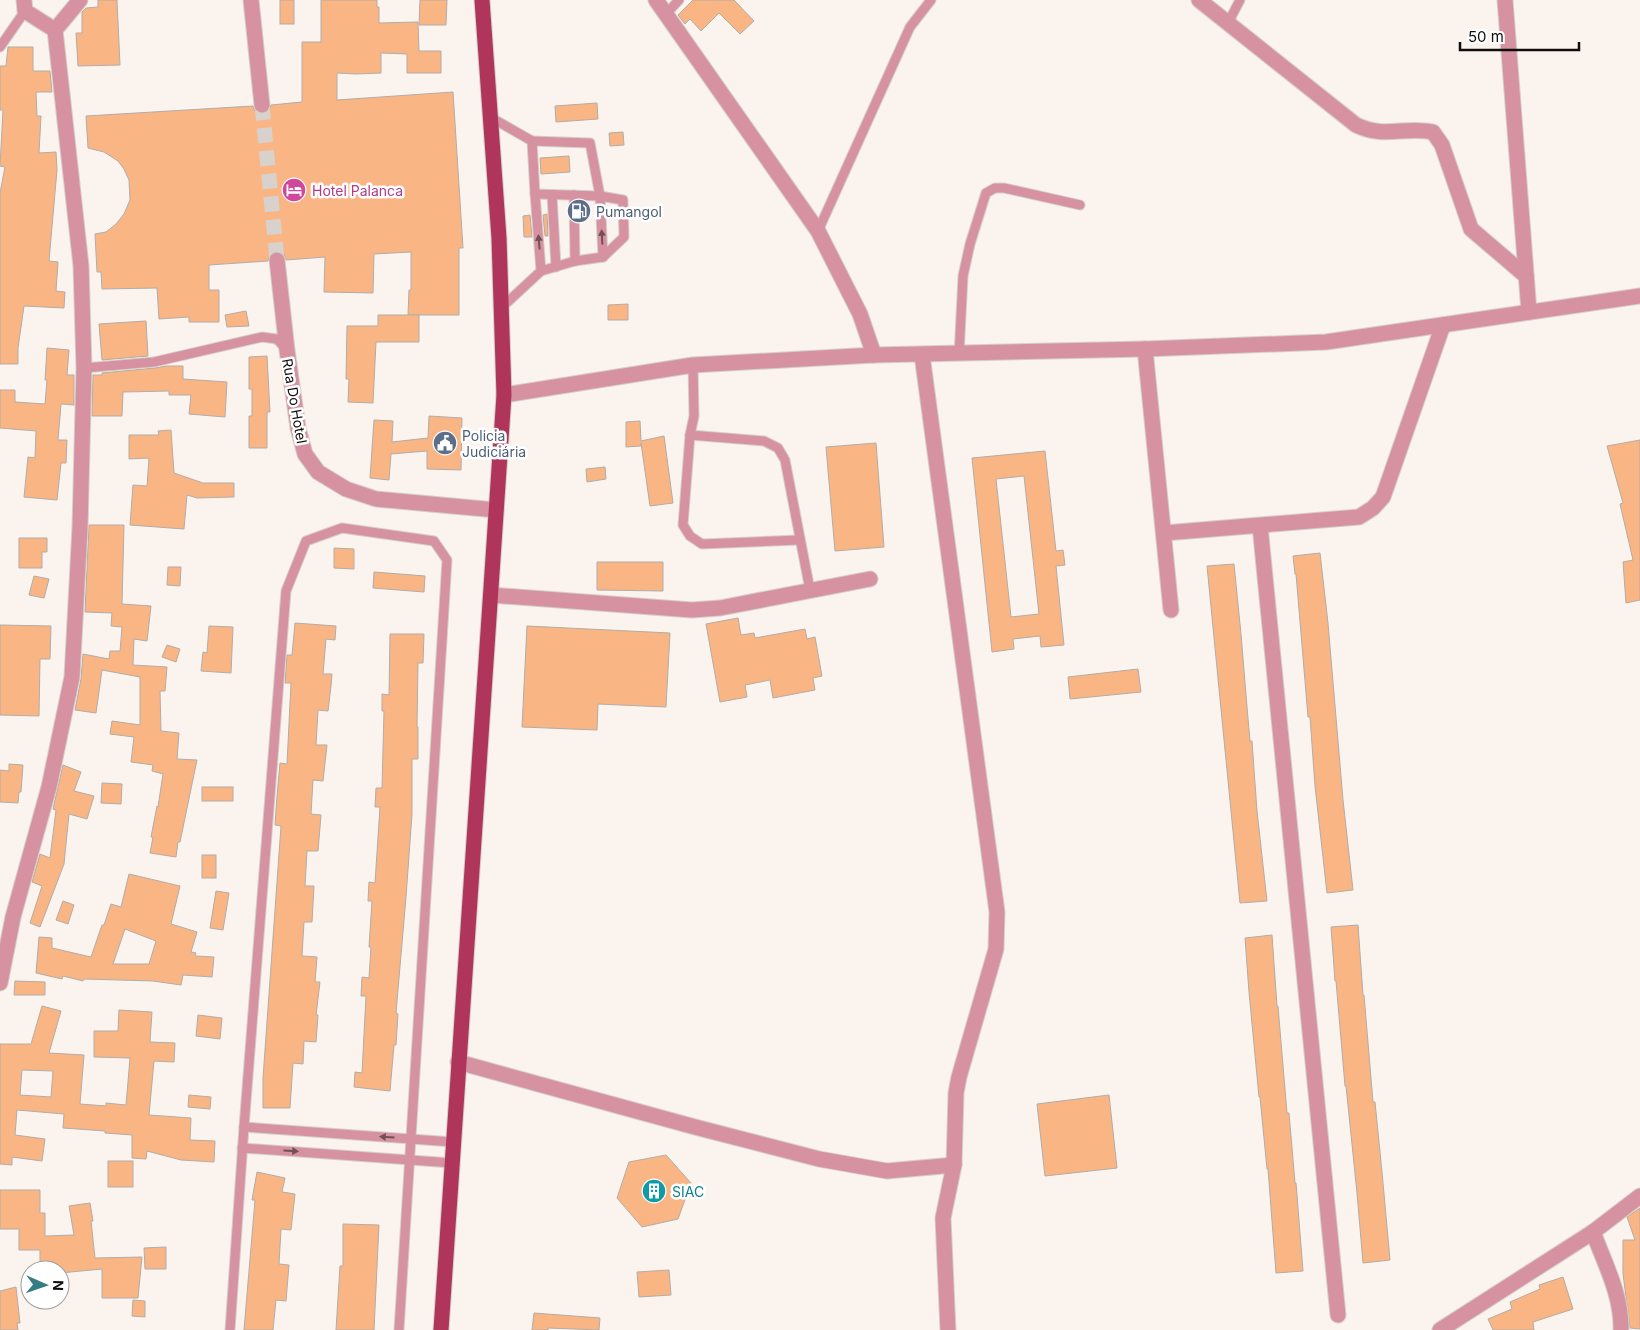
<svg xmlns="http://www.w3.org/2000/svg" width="1640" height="1330" font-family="Inter,sans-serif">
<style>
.building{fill:#f9b684;stroke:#b3aca7;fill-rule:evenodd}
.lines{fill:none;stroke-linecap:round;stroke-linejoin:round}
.minor-tunnel{stroke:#d8d1cc;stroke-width:15;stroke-dasharray:15 8;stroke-linecap:butt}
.service-casing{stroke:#d5ceca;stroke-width:11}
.minor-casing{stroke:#d5ceca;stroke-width:17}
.tertiary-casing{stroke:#d5ceca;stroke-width:17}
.primary-casing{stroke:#d5ceca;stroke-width:17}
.service{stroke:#d692a0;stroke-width:9}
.minor{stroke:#d692a0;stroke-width:15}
.tertiary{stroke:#d692a0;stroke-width:15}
.primary{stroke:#af355b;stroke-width:15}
.oneway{fill:#735056}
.labels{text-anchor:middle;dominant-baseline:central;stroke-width:5;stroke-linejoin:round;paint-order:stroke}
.hotel-label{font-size:14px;fill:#b23c85;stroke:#fff;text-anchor:start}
.service-label{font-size:14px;fill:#4e5e75;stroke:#fff;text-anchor:start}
.street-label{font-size:14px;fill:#100e0c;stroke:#fff}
.culture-label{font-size:14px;fill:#0d838f;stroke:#fff;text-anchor:start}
</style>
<rect width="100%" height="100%" fill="#fbf3ee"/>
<g class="building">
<path d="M98 0H117L120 65 78 66 76 33H82V12L86 8 98 7Z"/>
<rect x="280" y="0" width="14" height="24"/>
<path d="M321 0H377V7H379V23L418 22 419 51H441V73H407V54L381 53V73L356 74 337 73V100L453 92 463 248H459V315H408L409 290H411V252L374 254 373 293 324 292 325 257 286 260 284 254 276 251 271 253 268 261 209 265V290H219V322H189V317L159 319 157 288 102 289 101 272H97L95 234 106 232 116 224 124 214 130 200 129 180 124 169 118 161 104 152 88 148 86 116 253 106 255 111 262 114 268 112 271 105 302 102V42H321Z"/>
<path d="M420 0H447L446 25H419Z"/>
<path d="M693 0H734L754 21 740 34 719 13 701 31 690 19 685 24 678 15Z"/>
<path d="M8 47H33V71H50L52 92H36L37 116H41L39 153 56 152 57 170 49 261 58 262 56 291 65 292 64 308 24 306 18 348V364H0V193L5 167 0 166 3 110H0V66H6Z"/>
<path d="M597 103 598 119 556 122 555 106Z"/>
<path d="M623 132 624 145 610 146 609 133Z"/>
<path d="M569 156 570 172 541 174 540 158Z"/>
<path d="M547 214 548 236H545L543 215Z"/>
<path d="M530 215 532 237H524L523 216Z"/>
<path d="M628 304V320H608V305Z"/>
<path d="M246 311 249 326 227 327 225 315Z"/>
<path d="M378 315H419V342H376L373 403 348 402 349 379H346L347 326H378Z"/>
<path d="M146 321 148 356 102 360 99 324Z"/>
<path d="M47 348 69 350 67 375H74V405L61 404 58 440H67L66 463H61L57 500 24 497 28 457 35 458 36 431 0 428V390H15V402L45 404 47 380H45Z"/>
<path d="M267 356 270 412H267V448H249V416H252V389H249V357Z"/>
<path d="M166 366H183V379L227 382 225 417 189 414 191 395H169V391L123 392 122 416H92L93 375H102V373L155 368Z"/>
<path d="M429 416 462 418 461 470 427 469V451L391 454 389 480 370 478 374 420 393 421 392 442 428 438Z"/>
<path d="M640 421 641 441 664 436 673 503 650 506 641 443V446L626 447V422Z"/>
<path d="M171 430 174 473 203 483H234V497L197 498 187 495 184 529 130 525 133 485 147 486 149 458 129 459V435H159L158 431Z"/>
<path d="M1640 440V600L1626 603 1623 562 1633 560 1620 504 1623 503 1607 446Z"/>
<path d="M876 443 884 547 835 551 826 447Z"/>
<path d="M1045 451 1056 551 1063 550 1065 565 1056 566 1064 645 1041 647 1040 636 1013 639 1014 649 992 652 972 458ZM1024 476 1039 614 1011 617 996 479Z"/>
<path d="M605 467 606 479 587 482 586 469Z"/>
<path d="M89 525H124L122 604 151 606 147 641 134 639 133 665 167 667 165 691H160L161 731 179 733 177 759 197 760 180 842H178L176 857 150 853 153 837H151L157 806 158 807 163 774 152 771 153 765 131 762 134 737 110 734 112 721 140 725V677L102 670 96 713 75 710 81 679 83 654 109 659 110 651H120L122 627 111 626 112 613 85 612Z"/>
<path d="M19 538H47V552H42V568H19Z"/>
<path d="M334 548 354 549V569L334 568Z"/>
<path d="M1320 553 1328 623 1343 800 1353 890 1327 893 1315 786 1310 717H1308L1305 681 1296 574H1295L1293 556Z"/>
<path d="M597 562H663V591L597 590Z"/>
<path d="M1234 564 1241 634 1247 707 1250 741H1252L1257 811 1267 901 1240 903 1207 566Z"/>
<path d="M168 567H181L180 586 167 585Z"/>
<path d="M374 572 425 576 424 592 373 588Z"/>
<path d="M34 576 49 579 44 598 29 595Z"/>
<path d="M738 618 741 635 754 633 755 638 805 629 807 639 815 637 822 676 813 678 815 690 773 698 770 680 745 685 747 697 720 702 706 624Z"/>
<path d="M295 623 336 626 335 640 326 639 323 674H332L331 686 328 711 318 710 316 745H327L323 781 313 780 311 814 321 815 318 851H307L305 886H314L312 922H304L302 956 317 957 315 982H320L316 1015H318L316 1042 304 1041 303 1064 293 1063 290 1108H263V1078L281 826 275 825 277 796 280 763 287 764 291 683H285L287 655H292Z"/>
<path d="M0 625 51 626 50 659H40L39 716 0 715Z"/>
<path d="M209 626 233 627 231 673 201 671 203 652 207 653Z"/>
<path d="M527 626 670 633 666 707 598 704 597 730 522 727Z"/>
<path d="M390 634H424L423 663H418L417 727H418V759H412V814L406 897 396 1013 398 1014 396 1045H394L390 1091 354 1087 355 1072 362 1073 366 996H361L362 977 369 978 371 947H369L372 901H368L369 882 375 883 380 807H375L376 788H382L384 711H382V694L389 695Z"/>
<path d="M167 645 180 649 176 662 162 657Z"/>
<path d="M1138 669 1141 692 1070 699 1068 677Z"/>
<path d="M9 764 23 765 21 792H19L18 803 0 802V770L9 771Z"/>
<path d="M63 765 81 772 74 791 94 796 87 819 69 814 64 864 40 927 30 923 42 886 32 882 40 854 50 858 56 810 53 809Z"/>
<path d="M102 783 122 784 121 804 101 803Z"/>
<rect x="202" y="787" width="31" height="14"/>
<rect x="202" y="855" width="14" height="23"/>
<path d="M129 874 180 886 171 924 197 932 191 952 196 953 195 956 214 957 212 977 183 975 181 985 153 981 84 979 83 981 63 976 62 979 36 973 39 937 52 938V948L91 957 102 925H104L111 904 121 907ZM125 929 156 941 149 964H113Z"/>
<path d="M216 891 229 893 223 930 210 928Z"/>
<path d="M63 901 74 905 68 924 56 920Z"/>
<path d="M1358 925 1363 995H1364L1373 1102H1375L1382 1172 1390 1260 1363 1263 1357 1193 1346 1086H1345L1336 981H1335L1331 927Z"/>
<path d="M1272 935 1277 1006H1278L1287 1113H1289L1295 1183H1296L1303 1271 1276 1273 1268 1169H1267L1260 1097H1259L1249 992 1245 938Z"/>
<path d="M15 981 45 982V995H14Z"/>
<path d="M42 1006 61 1011 49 1053 84 1055 80 1104 106 1106V1103L126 1105 130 1058 94 1057V1031H118L119 1010 152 1012 150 1042 175 1043 174 1062 154 1061 149 1115 191 1118 190 1140 215 1141 214 1162 181 1160 147 1151 146 1159 132 1158V1135L105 1133V1131L63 1128 64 1114 17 1110 15 1135 45 1139 42 1161 12 1157V1165L0 1164V1044H31ZM22 1070 53 1071 51 1097 20 1095Z"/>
<path d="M198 1015 222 1018 220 1039 196 1036Z"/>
<path d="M189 1095 211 1097 210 1109 188 1107Z"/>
<path d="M1109 1095 1117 1168 1045 1176 1037 1104Z"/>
<path d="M666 1155 691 1183 678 1219 642 1227 617 1198 629 1162Z"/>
<rect x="108" y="1161" width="25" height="26"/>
<path d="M257 1172 285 1178 282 1192 295 1194 291 1230 281 1229 279 1264 289 1265 286 1301 276 1300 273 1330H244L255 1200H252Z"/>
<path d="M0 1190H40V1213H45V1236L74 1235 69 1206 90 1203 93 1221H91L95 1258 142 1257 138 1298H102V1269L60 1273V1270H40V1250H19V1229H0Z"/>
<path d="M1640 1208V1329L1630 1328 1623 1274V1240H1635L1627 1217Z"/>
<path d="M343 1224 379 1225 374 1330H336L340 1266H343Z"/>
<path d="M166 1247V1269H145L144 1248Z"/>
<path d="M669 1270 671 1295 639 1297 637 1272Z"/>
<path d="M1563 1277 1573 1309 1533 1322 1534 1330H1493L1488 1319 1512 1309 1510 1302 1540 1289 1539 1285Z"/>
<path d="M16 1287 20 1323H17L18 1330H0V1291Z"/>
<path d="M133 1300 145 1301V1317L132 1316Z"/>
<path d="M534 1313 600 1318 599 1330 548 1328V1330H532Z"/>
</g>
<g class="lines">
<path class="minor-tunnel" d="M262 105 277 260"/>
<g class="service-casing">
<g id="service">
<path d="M666 14 679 0"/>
<path d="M1228 23 1240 0"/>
<path d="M0 47 25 11"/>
<path d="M490 117 532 141 535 194 541 271 501 308"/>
<path d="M532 141 590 143 600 196 603 257 575 261 541 271"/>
<path d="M535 194 600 196 623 200 624 237 603 257"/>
<path d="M552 195 556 267"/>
<path d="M574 195 575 261"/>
<path d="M818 231 910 27 931 0"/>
<path d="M959 355 963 276 970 244 986 193 995 188H1004L1080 205"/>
<path d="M693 365 694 416 690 435 683 525 690 536 702 544 799 540"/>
<path d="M84 368 154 362 262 337 277 339 286 349"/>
<path d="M690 435 764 441 778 448 785 460 810 590"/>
<path d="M244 1127 453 1142"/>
<path d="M242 1148 452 1163"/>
<path d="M230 1330 244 1127 286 591 306 541 342 528 434 541 447 560 399 1330"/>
</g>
</g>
<g class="minor-casing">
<g id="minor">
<path d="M24 0 25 11 55 30"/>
<path d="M251 0 262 105"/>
<path d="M656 0 818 231 860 314 874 355"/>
<path d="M1199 0 1356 125C1385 139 1404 126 1433 132L1442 145 1471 229 1526 276"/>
<path d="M1505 0 1529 312"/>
<path d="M277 260 287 350 298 428 305 454 318 472 346 489 376 499 496 510"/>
<path d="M1145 349 1171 610"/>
<path d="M922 355 997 912 996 949 959 1077 956 1093 954 1165 943 1218 948 1330"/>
<path d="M1260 526 1338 1315"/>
<path d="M1164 533 1359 517 1373 508 1383 497 1443 325"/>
<path d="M491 595 692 610 720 608 870 579"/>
<path d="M0 983 13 917 49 787 72 677 80 527 84 368 81 266 55 30 80 0"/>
<path d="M458 1062 695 1127 819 1159 887 1171 954 1165"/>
<path d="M1593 1232C1605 1264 1622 1296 1621 1330"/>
<path d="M1440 1330 1593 1232 1640 1196"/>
</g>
</g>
<g class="tertiary-casing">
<path id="tertiary" d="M504 395 693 365 874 355 1145 349 1326 342 1640 296"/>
</g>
<g class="primary-casing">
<path id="primary" d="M441 1330 504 395 499 238 482 0"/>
</g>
<use href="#service" class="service"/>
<use href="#minor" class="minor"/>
<use href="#tertiary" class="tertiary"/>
<use href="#primary" class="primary"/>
</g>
<defs><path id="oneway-solid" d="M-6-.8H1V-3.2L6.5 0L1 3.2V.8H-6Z" transform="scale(1.25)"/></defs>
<g class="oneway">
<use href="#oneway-solid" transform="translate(602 237) rotate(-93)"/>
<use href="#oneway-solid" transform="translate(539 242) rotate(-95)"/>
<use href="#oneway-solid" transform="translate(387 1137) rotate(-176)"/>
<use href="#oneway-solid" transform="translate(291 1151) rotate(4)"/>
</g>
<defs>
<g id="hotel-disc" transform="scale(1.25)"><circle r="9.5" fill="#d1479c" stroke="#fff"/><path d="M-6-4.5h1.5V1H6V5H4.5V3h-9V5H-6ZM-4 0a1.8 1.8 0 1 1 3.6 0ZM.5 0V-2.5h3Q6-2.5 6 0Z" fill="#fff"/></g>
<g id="fuel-disc" transform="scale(1.25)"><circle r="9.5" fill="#5c6f8a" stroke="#fff"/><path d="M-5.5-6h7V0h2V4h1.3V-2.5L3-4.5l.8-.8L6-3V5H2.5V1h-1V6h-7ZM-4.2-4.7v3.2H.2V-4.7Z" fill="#fff"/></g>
<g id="civic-disc" transform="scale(1.25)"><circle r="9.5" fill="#5c6f8a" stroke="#fff"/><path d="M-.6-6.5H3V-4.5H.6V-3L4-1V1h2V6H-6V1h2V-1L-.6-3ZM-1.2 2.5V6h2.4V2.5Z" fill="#fff"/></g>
<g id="building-disc" transform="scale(1.25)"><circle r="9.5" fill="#0f9aa8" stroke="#fff"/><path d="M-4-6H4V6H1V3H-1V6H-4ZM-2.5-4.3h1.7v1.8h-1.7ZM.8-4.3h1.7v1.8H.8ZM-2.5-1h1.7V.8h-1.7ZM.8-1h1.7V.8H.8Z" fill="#fff"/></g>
</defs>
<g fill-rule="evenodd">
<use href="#hotel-disc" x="294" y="190"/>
<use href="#fuel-disc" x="579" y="211"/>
<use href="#civic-disc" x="445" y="443"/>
<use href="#building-disc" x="654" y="1191"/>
</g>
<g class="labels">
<g class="hotel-label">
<text x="312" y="190">Hotel Palanca</text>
</g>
<g class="service-label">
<text x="596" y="211">Pumangol</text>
<text x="462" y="435">Policia<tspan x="462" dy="16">Judiciária</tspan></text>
</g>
<g class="street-label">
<text transform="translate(295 401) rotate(80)">Rua Do Hotel</text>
</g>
<g class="culture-label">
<text x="672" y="1191">SIAC</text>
</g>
</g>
<g transform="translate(45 1285) rotate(92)"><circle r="24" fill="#ffffff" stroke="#9f9f9e"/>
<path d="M0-4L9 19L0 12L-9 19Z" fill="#357d85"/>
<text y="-8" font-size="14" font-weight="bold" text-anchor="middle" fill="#100e0c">N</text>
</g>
<path d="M1460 42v8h119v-8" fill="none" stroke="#100e0c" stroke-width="2.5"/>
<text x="1468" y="42" font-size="15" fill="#100e0c" stroke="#ffffff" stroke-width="4" paint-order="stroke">50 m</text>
</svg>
